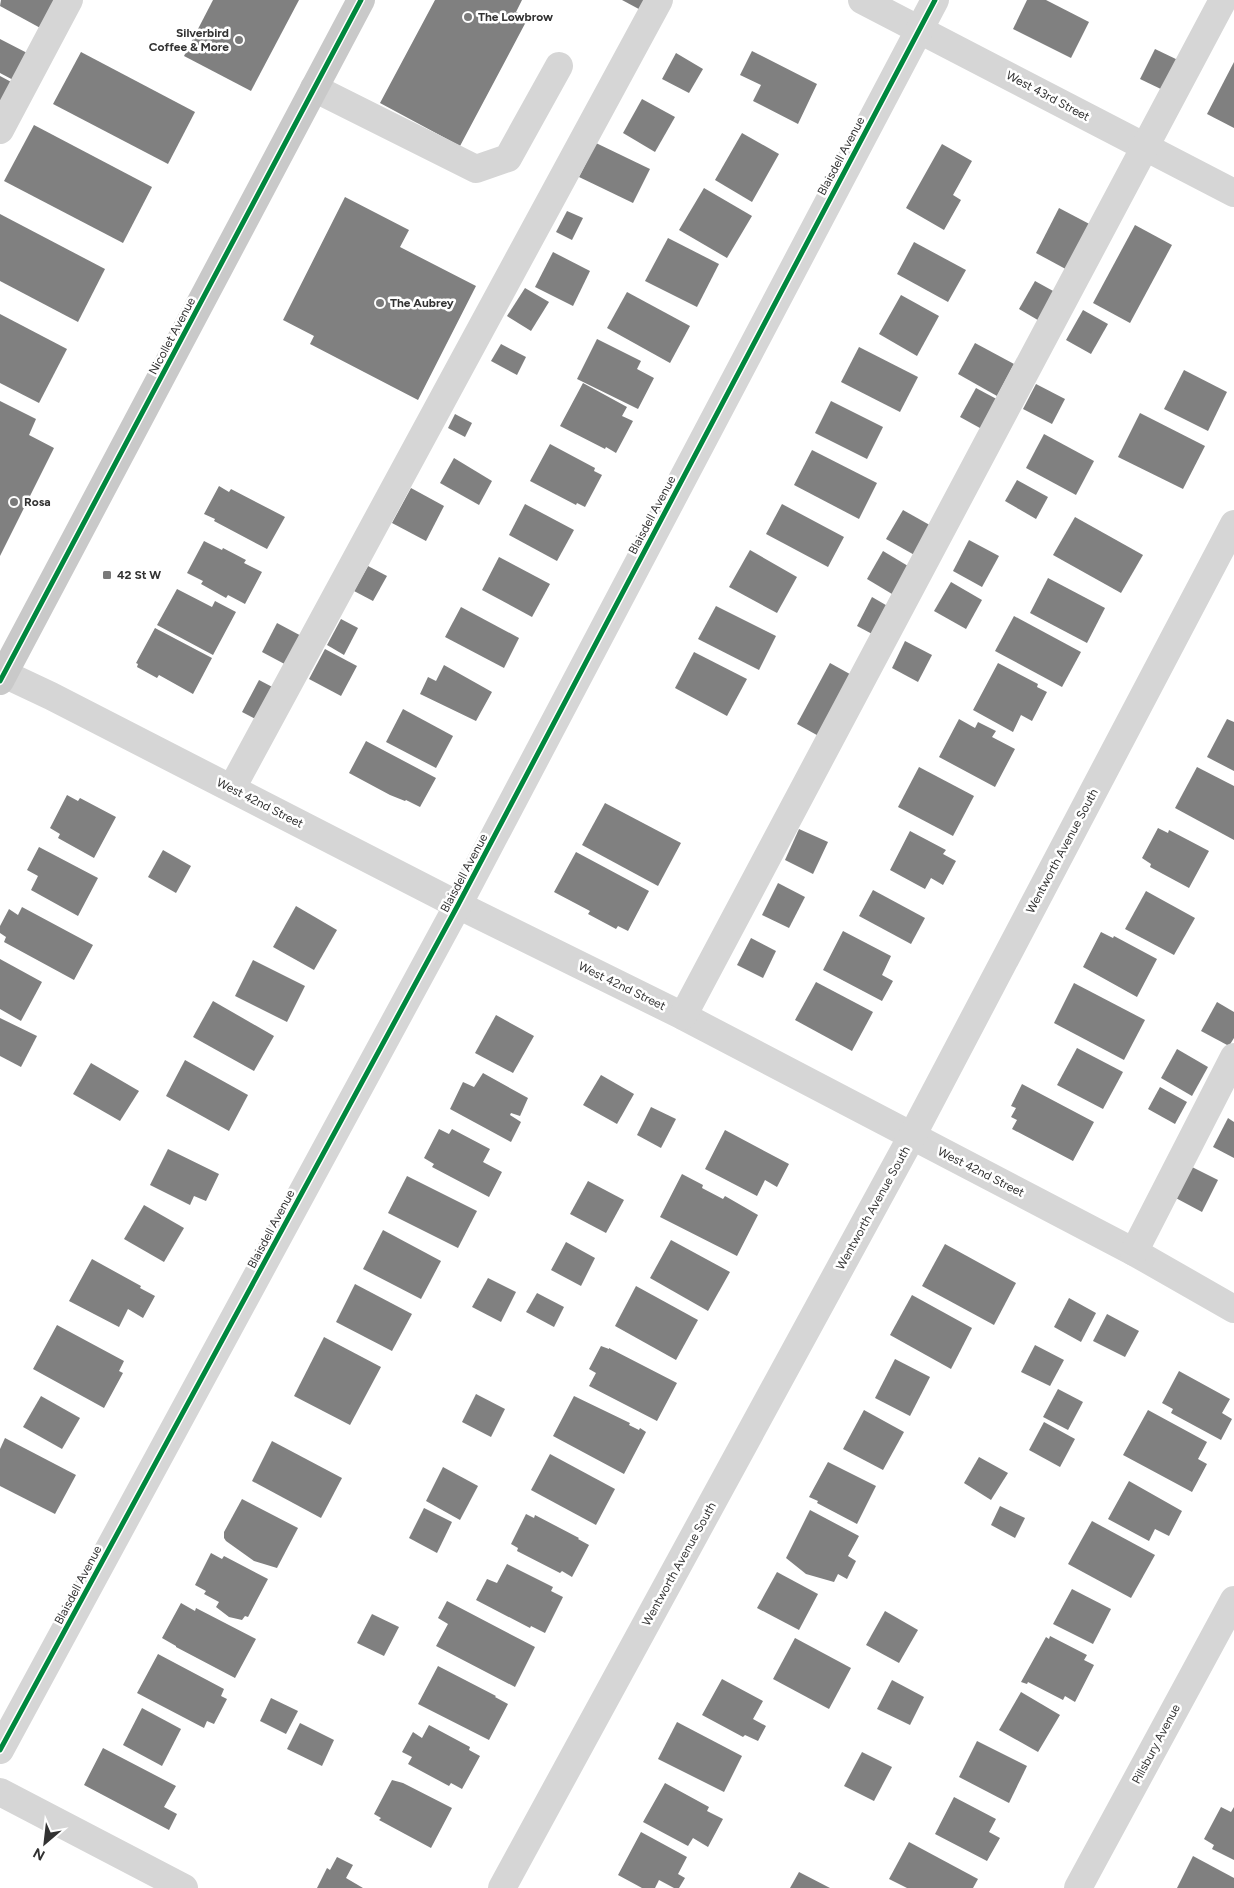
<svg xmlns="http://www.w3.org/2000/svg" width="1234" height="1888" font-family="Figtree,sans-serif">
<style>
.building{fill:#808080}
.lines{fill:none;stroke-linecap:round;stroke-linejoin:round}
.minor{stroke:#d6d6d6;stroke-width:28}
.major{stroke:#c9c9c9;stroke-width:28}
.cycleway-casing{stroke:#fff;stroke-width:8}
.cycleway{stroke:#00873e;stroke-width:5}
.poi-dot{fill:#7a7a7a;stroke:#fff;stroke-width:2}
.labels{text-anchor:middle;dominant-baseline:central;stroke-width:5;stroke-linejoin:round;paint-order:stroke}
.poi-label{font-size:12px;font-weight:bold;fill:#323232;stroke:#fff;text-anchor:start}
.street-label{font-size:12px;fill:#323232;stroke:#fff}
</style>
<rect width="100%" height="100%" fill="#fff"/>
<g class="building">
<path d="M1 0H59L44 30 0 6Z"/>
<path d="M213 0H299L251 91 184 56Z"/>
<path d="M435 0H522L516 12 528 18 460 146 380 103Z"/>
<path d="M622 0H658L650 15Z"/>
<path d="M1027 0H1046L1089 22 1071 58 1013 29Z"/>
<path d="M0 39 31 55 17 82 0 73Z"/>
<path d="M1155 49 1180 61 1165 91 1140 79Z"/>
<path d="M752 51 817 84 798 124 753 101 761 85 740 75Z"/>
<path d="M81 52 195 112 168 164 53 104Z"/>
<path d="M676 53 703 69 689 93 662 79Z"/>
<path d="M1234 62V128L1207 114Z"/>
<path d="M0 76 15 84 0 113Z"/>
<path d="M642 99 675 117 655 152 623 133Z"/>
<path d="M34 125 152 187 123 243 4 181Z"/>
<path d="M742 133 779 154 752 202 715 180Z"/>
<path d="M596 143 650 169 633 203 579 177Z"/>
<path d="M942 144 972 161 953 195 961 200 944 230 906 208Z"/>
<path d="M704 188 752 216 727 258 679 230Z"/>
<path d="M345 197 409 230 400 247 476 286 418 400 310 344 314 336 283 320Z"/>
<path d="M1059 208 1097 228 1073 273 1036 253Z"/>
<path d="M567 211 583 218 572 240 556 232Z"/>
<path d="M0 214 105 269 78 322 0 281Z"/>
<path d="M1135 225 1172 245 1130 323 1093 303Z"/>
<path d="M668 238 719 264 697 307 645 281Z"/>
<path d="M914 242 966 270 948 302 897 274Z"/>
<path d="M553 252 590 271 573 306 535 287Z"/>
<path d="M1035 281 1064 297 1048 326 1019 309Z"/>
<path d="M525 288 549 302 531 331 507 316Z"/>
<path d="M627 292 690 326 670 363 607 328Z"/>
<path d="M901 295 939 316 917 356 879 334Z"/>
<path d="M1083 310 1108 324 1091 354 1066 340Z"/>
<path d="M0 314 67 349 39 403 0 383Z"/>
<path d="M597 339 641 361 637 369 654 378 638 409 577 379Z"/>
<path d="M975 343 1014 364 997 396 958 374Z"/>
<path d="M501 344 526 357 517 375 491 361Z"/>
<path d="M859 347 918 377 900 412 841 382Z"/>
<path d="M1184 370 1227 392 1208 431 1164 409Z"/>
<path d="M583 383 627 407 622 416 633 421 616 453 606 447 605 449 560 426Z"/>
<path d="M1036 384 1065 399 1052 424 1023 409Z"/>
<path d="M976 388 1004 403 989 433 960 417Z"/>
<path d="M0 401 36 419 29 435 54 448 0 556Z"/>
<path d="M831 401 883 427 867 459 815 433Z"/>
<path d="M1140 413 1205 446 1183 489 1118 457Z"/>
<path d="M455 414 472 423 465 437 448 428Z"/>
<path d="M1044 434 1094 461 1076 495 1026 468Z"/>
<path d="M550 444 595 468 594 471 602 475 585 507 577 503 576 505 530 481Z"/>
<path d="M812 450 877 483 859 519 794 485Z"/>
<path d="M454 458 492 481 479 505 440 483Z"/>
<path d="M1017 480 1048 497 1036 519 1005 501Z"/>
<path d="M219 486 229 492 231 489 285 517 267 549 214 521 215 519 204 514Z"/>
<path d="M411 488 444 506 426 541 392 523Z"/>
<path d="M525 504 574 530 557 561 509 535Z"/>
<path d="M782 504 844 537 828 567 766 534Z"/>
<path d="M903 510 935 528 918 557 886 539Z"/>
<path d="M1075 517 1143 555 1121 593 1053 555Z"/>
<path d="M969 540 999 556 982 587 953 571Z"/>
<path d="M204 541 222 550 223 548 246 560 244 563 262 572 245 604 228 595 226 598 201 584 203 581 187 573Z"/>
<path d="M750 550 797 577 777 613 729 587Z"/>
<path d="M883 551 913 569 897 597 867 579Z"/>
<path d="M499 557 550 584 532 617 482 590Z"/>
<path d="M368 566 387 576 373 601 354 591Z"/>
<path d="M1048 578 1105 608 1087 643 1030 613Z"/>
<path d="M951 582 982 600 966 629 934 611Z"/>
<path d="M177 589 212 607 215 601 236 612 213 655 157 625Z"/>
<path d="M872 597 891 608 876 636 857 626Z"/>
<path d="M716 606 776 636 759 670 698 639Z"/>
<path d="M461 607 519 638 504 668 445 637Z"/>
<path d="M1014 616 1081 652 1062 687 995 651Z"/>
<path d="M341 619 358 628 344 655 327 645Z"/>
<path d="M277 623 307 639 292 668 262 652Z"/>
<path d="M155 628 212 658 193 694 159 675 157 678 137 667 138 664 136 663Z"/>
<path d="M905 641 932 655 918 682 892 668Z"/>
<path d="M325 649 357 666 341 696 309 679Z"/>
<path d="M694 652 747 679 727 716 675 688Z"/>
<path d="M830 663 857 678 824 739 797 724Z"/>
<path d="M998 663 1038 684 1037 687 1047 692 1032 721 1021 715 1013 732 973 710Z"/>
<path d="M444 665 492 692 476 721 420 694 428 677 436 681Z"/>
<path d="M259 680 280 691 263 723 242 712Z"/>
<path d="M403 709 453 736 436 768 386 742Z"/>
<path d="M959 719 975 728 978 722 996 731 992 737 1015 749 995 787 939 757Z"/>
<path d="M1227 719 1234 722V771L1207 757Z"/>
<path d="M366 741 436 778 420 807 406 800 405 801 390 795 349 773Z"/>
<path d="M919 767 974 796 953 836 898 807Z"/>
<path d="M1197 767 1234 786V840L1175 808Z"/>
<path d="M67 795 78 801 80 798 116 817 94 858 58 838 60 834 50 828Z"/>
<path d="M605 803 681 843 658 886 582 845Z"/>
<path d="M1158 828 1168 833 1169 830 1209 851 1189 888 1150 867 1151 864 1142 858Z"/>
<path d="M799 829 828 842 813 874 785 860Z"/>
<path d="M910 831 946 850 943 854 956 861 943 885 931 878 925 889 890 870Z"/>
<path d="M39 847 98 878 78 916 31 890 38 876 27 870Z"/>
<path d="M163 850 191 866 176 893 148 877Z"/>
<path d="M576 852 649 891 628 931 618 926 616 929 588 914 590 911 554 892Z"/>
<path d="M778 883 805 897 789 928 762 915Z"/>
<path d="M873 890 925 918 911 944 859 916Z"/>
<path d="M1146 891 1195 918 1174 955 1125 929Z"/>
<path d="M296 906 337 930 314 970 273 947Z"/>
<path d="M22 907 93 945 74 980 4 942 6 937 0 933V926L9 909 18 915Z"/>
<path d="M843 931 891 956 882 975 893 981 882 1001 823 970Z"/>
<path d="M1101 932 1113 938 1114 936 1157 959 1137 997 1083 967Z"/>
<path d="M751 938 776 951 763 978 737 965Z"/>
<path d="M0 959 42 982 21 1021 0 1009Z"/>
<path d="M253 960 305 986 287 1022 235 996Z"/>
<path d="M816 982 873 1012 852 1051 795 1020Z"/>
<path d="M1074 983 1145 1020 1124 1060 1054 1023Z"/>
<path d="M213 1001 274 1036 254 1071 193 1037Z"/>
<path d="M1217 1002 1234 1012V1038L1229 1046 1201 1031Z"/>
<path d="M496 1015 534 1036 513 1073 475 1053Z"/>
<path d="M0 1018 37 1036 21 1067 0 1056Z"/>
<path d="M1077 1048 1123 1072 1103 1109 1057 1085Z"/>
<path d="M1177 1049 1208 1067 1192 1096 1161 1078Z"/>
<path d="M185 1060 248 1095 229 1131 166 1096Z"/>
<path d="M91 1063 139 1091 120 1121 73 1094Z"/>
<path d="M483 1073 528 1098 520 1116 511 1113 510 1115 521 1122 511 1142 450 1109 463 1082 474 1087Z"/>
<path d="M601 1075 634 1094 617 1124 583 1105Z"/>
<path d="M1022 1084 1094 1122 1073 1161 1012 1129 1017 1120 1011 1117 1016 1108 1011 1106Z"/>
<path d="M1160 1087 1187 1102 1175 1124 1148 1109Z"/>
<path d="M651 1107 676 1119 661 1148 637 1135Z"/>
<path d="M1228 1118 1234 1122V1158L1213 1147Z"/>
<path d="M439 1129 449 1134 452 1129 490 1149 483 1162 502 1172 489 1197 432 1167 434 1164 424 1158Z"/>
<path d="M725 1130 789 1164 777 1187 765 1180 757 1196 705 1169Z"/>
<path d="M168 1149 219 1174 206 1201 194 1196 190 1205 150 1185Z"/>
<path d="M1188 1165 1218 1180 1202 1212 1172 1196Z"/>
<path d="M682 1174 703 1185 702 1188 723 1199 725 1196 758 1215 737 1256 660 1217Z"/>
<path d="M407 1176 477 1211 458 1248 388 1213Z"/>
<path d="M588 1181 624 1200 606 1233 570 1214Z"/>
<path d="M144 1205 184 1228 164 1262 124 1239Z"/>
<path d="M383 1230 441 1261 421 1299 363 1269Z"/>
<path d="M671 1240 730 1272 708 1311 650 1278Z"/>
<path d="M566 1242 595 1258 581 1286 551 1270Z"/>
<path d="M945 1244 1016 1283 994 1325 922 1286Z"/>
<path d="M92 1259 141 1286 140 1288 155 1296 143 1318 128 1309 119 1327 69 1301Z"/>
<path d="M488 1278 516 1292 501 1322 472 1307Z"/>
<path d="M355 1284 412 1314 392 1351 336 1322Z"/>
<path d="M636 1286 698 1320 676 1360 615 1326Z"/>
<path d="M537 1293 564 1307 554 1327 526 1312Z"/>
<path d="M912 1295 972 1328 951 1369 890 1335Z"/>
<path d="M1069 1298 1096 1313 1081 1342 1054 1327Z"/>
<path d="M1107 1314 1139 1331 1125 1357 1093 1341Z"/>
<path d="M57 1325 124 1361 119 1371 123 1373 104 1408 33 1369Z"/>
<path d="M324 1337 381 1367 350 1425 294 1396Z"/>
<path d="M1035 1345 1064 1360 1050 1386 1021 1372Z"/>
<path d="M601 1346 609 1349V1348L677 1383 657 1421 589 1386 596 1373 589 1369Z"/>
<path d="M895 1359 930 1377 910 1416 875 1398Z"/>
<path d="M1179 1371 1230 1399 1222 1413 1232 1419 1221 1440 1171 1413 1173 1409 1162 1403Z"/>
<path d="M1058 1389 1083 1402 1068 1430 1043 1417Z"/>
<path d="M476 1394 505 1409 491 1437 462 1422Z"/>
<path d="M41 1396 80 1418 62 1449 23 1427Z"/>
<path d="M574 1396 630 1423 629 1425 639 1430 640 1428 646 1432 624 1474 553 1436Z"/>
<path d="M864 1410 904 1432 883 1470 843 1449Z"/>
<path d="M1148 1410 1207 1442 1198 1459 1207 1464 1192 1492 1123 1455Z"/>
<path d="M1044 1422 1075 1439 1060 1467 1029 1450Z"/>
<path d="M5 1438 76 1475 55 1514 0 1486V1449Z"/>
<path d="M272 1441 342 1478 321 1518 252 1481Z"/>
<path d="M550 1454 615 1489 596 1525 531 1490Z"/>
<path d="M979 1457 1008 1473 991 1500 964 1483Z"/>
<path d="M828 1462 876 1486 857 1524 817 1503 818 1501 809 1497Z"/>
<path d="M443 1467 478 1486 460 1520 426 1501Z"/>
<path d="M1129 1481 1182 1511 1169 1536 1155 1529 1149 1541 1108 1519Z"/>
<path d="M242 1499 298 1528 277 1568 254 1561 226 1541 224 1538V1532Z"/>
<path d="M1000 1506 1025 1518 1015 1538 991 1525Z"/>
<path d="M424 1508 452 1522 437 1553 409 1538Z"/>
<path d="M810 1510 859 1536 848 1556 856 1561 847 1579 838 1574 834 1582 806 1574 786 1558Z"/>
<path d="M526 1514 534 1518 535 1515 579 1538 578 1539 589 1545 572 1577 562 1571 560 1573 517 1551 518 1548 511 1544Z"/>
<path d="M1092 1521 1155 1555 1131 1598 1068 1564Z"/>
<path d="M211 1553 222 1559 224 1556 268 1579 248 1617 245 1616 242 1620 229 1617 216 1607 219 1602 204 1594 206 1591 195 1585Z"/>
<path d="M507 1564 553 1587 551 1591 563 1597 545 1633 531 1626 530 1628 476 1600 487 1579 497 1583Z"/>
<path d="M777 1572 818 1594 799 1630 757 1608Z"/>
<path d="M1072 1589 1111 1609 1093 1644 1053 1624Z"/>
<path d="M447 1601 535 1647 515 1687 436 1646 448 1624 438 1618Z"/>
<path d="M181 1603 195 1611 196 1608 256 1639 235 1678 176 1647V1646L162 1638Z"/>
<path d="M885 1611 918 1630 899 1663 866 1645Z"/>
<path d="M372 1614 399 1627 384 1656 357 1643Z"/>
<path d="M1050 1636 1087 1655 1084 1660 1094 1665 1075 1702 1065 1696 1063 1700 1028 1682 1027 1684 1021 1682 1046 1637 1049 1639Z"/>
<path d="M795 1638 851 1668 829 1709 773 1679Z"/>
<path d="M158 1654 224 1689 221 1696 227 1699 214 1724 207 1721 204 1728 137 1693Z"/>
<path d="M438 1666 496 1696 495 1697 508 1704 489 1740 418 1704Z"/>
<path d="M722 1679 763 1701 753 1719 766 1726 758 1741 745 1735 743 1737 702 1715Z"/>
<path d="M892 1680 924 1697 910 1725 877 1709Z"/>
<path d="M1021 1692 1060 1715 1038 1752 999 1730Z"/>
<path d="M271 1698 298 1711 286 1734 260 1721Z"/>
<path d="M142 1708 181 1729 162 1766 123 1745Z"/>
<path d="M677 1722 742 1756 724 1792 658 1759Z"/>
<path d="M300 1723 334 1740 322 1766 287 1749Z"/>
<path d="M429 1725 470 1747 469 1750 480 1756 462 1789 451 1783 449 1786 408 1764 412 1757 402 1752 413 1732 422 1738Z"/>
<path d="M977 1741 1027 1766 1009 1803 959 1777Z"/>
<path d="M103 1748 176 1786 164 1807 177 1814 169 1830 84 1785Z"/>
<path d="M862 1752 892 1767 874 1801 844 1786Z"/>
<path d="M392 1780 403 1783 452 1808 431 1848 379 1820 381 1818 374 1814Z"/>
<path d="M665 1783 709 1807 707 1811 723 1819 708 1847 693 1838 688 1846 643 1822Z"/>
<path d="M954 1797 996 1819 989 1832 1000 1838 987 1861 935 1834Z"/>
<path d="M1221 1807 1231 1812 1234 1807V1860L1212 1849 1214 1845 1204 1839Z"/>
<path d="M641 1832 687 1857 678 1874 685 1878 679 1888H674L659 1880 655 1888H642L618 1875Z"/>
<path d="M909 1842 978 1879 973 1888H907L889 1879Z"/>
<path d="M1193 1856 1234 1878V1888H1177Z"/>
<path d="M337 1857 353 1865 346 1878 363 1888H317L327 1868 330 1870Z"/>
<path d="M799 1872 830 1888H790Z"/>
</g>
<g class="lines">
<g class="minor">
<path d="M862 0 1234 193"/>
<path d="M314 88 476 169 508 158 559 66"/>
<path d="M0 130 69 0"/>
<path d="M0 672 51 696 458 905 683 1016 1134 1252 1234 1309"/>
<path d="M232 788 659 0"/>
<path d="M683 1016 1223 0"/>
<path d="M1134 1252 1234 1057"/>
<path d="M0 1750 458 905 935 0"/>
<path d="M0 1792 184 1888"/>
<path d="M502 1888 912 1136 1234 524"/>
<path d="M1078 1888 1234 1600"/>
</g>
<path class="major" d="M0 681 361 0"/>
<g class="cycleway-casing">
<g id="cycleway">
<path d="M0 681 361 0"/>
<path d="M0 1750 458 905 935 0"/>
</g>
</g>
<use href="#cycleway" class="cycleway"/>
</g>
<g class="poi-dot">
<circle cx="468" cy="17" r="5"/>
<circle cx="239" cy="40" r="5"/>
<circle cx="380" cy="303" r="5"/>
<circle cx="14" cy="502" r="5"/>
<rect x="102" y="570" width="10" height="10" rx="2.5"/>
</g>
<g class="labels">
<g class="poi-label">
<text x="478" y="17">The Lowbrow</text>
<text x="229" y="33" text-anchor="end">Silverbird<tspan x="229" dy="14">Coffee &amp; More</tspan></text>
<text x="390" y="303">The Aubrey</text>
<text x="24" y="502">Rosa</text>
<text x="117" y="575">42 St W</text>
</g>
<g class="street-label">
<text transform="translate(1048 96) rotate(28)">West 43rd Street</text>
<text transform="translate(841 156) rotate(-62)">Blaisdell Avenue</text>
<text transform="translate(172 336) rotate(-62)">Nicollet Avenue</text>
<text transform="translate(652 515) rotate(-62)">Blaisdell Avenue</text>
<text transform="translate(260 803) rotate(27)">West 42nd Street</text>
<text transform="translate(1062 851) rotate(-62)">Wentworth Avenue South</text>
<text transform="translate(464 873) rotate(-62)">Blaisdell Avenue</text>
<text transform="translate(622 986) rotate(26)">West 42nd Street</text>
<text transform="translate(981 1172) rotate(27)">West 42nd Street</text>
<text transform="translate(873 1208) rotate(-61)">Wentworth Avenue South</text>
<text transform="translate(271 1229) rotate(-62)">Blaisdell Avenue</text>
<text transform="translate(679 1564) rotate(-61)">Wentworth Avenue South</text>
<text transform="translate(78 1585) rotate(-62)">Blaisdell Avenue</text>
<text transform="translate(1156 1744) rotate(-62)">Pillsbury Avenue</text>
</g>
</g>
<g transform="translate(45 1843) rotate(208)" stroke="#ffffff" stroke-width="4" paint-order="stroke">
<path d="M0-4L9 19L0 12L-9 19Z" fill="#323232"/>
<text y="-8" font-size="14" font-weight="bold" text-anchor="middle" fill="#323232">N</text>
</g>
</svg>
